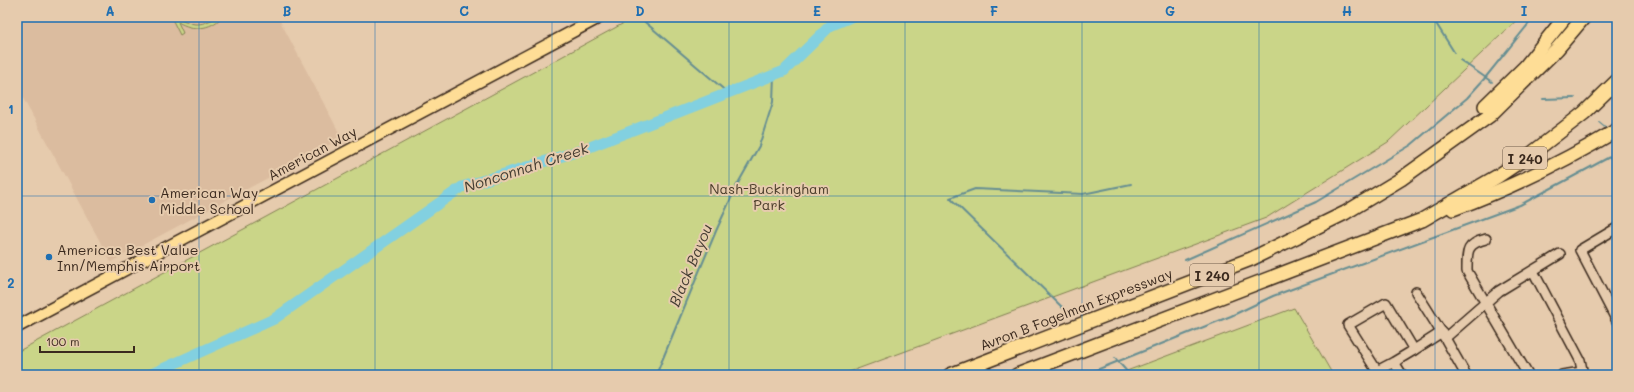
<svg xmlns="http://www.w3.org/2000/svg" width="1634" height="392" font-family="Mali,sans-serif">
<style>
.built{fill:#dbbc9f}
.green{fill:#cad588;stroke:#828053}
.lines{fill:none;stroke-linecap:round;stroke-linejoin:round}
.stream{stroke:#668e92;stroke-width:2}
.river{stroke:#82d0e0;stroke-width:11}
.minor-casing{stroke:#3b2a1e;stroke-width:12}
.major-casing{stroke:#3b2a1e;stroke-width:14}
.highway-casing{stroke:#3b2a1e;stroke-width:16}
.minor{stroke:#e6cbad;stroke-width:9}
.major{stroke:#fedd96;stroke-width:11}
.highway{stroke:#fedd96;stroke-width:13}
.grid{fill:none;stroke:#1f6fb2;stroke-width:1;stroke-opacity:0.55}
.poi-dot{fill:#1f6fb2;stroke:#e6cbad;stroke-width:1.5}
.labels{text-anchor:middle;dominant-baseline:central;stroke-width:4;stroke-linejoin:round;paint-order:stroke}
.shield{fill:#e6cbad;stroke:#6e5a49;stroke-width:1}
.shield-label{font-size:13px;font-weight:bold;fill:#3b2a1e}
.street-label{font-size:14px;fill:#3b2a1e;stroke:#e6cbad}
.park-label{font-size:14px;fill:#493b29;stroke:#e6cbad}
.poi-label{font-size:14px;fill:#3b2a1e;stroke:#e6cbad;text-anchor:start}
.water-label{font-size:15px;font-style:italic;fill:#423b31;stroke:#e6cbad}
.neatline{fill:none;stroke:#1f6fb2;stroke-width:1.5}
.grid-label{font-size:13px;text-anchor:middle;font-weight:bold;fill:#1f6fb2}
</style>
<rect width="100%" height="100%" fill="#e6cbad"/>
<filter id="ink" filterUnits="userSpaceOnUse"><feTurbulence type="fractalNoise" baseFrequency=".025" numOctaves="2"/><feDisplacementMap in="SourceGraphic" scale="8" xChannelSelector="R" yChannelSelector="G"/><feConvolveMatrix kernelMatrix="1 2 1 2 8 2 1 2 1" color-interpolation-filters="sRGB"/></filter>
<g filter="url(#ink)">
<path class="built" d="M17 17H278L342 138 111 262 17 87Z"/>
<g class="green">
<path d="M171 17C180 17 186 23 195 24 206 25 213 17 222 17 210 30 193 31 178 22L183 33 180 35Z"/>
<path d="M635 17H1520L1388 142 1266 218 841 375H17V352Z"/>
<path d="M1294 308 1333 375H1116Z"/>
</g>
<g class="lines">
<g class="stream">
<path d="M639 17 728 93"/>
<path d="M1432 17 1454 52"/>
<path d="M1460 60 1492 82"/>
<path d="M1543 99 1575 98"/>
<path d="M1599 122 1606 128"/>
<path d="M1185 260 1316 202 1411 145 1467 98 1485 78 1534 17"/>
<path d="M1066 311 950 198 975 189 1083 194 1131 184"/>
<path d="M1115 358 1130 375"/>
<path d="M656 375 716 231 737 185 759 146 773 102 774 75"/>
<path d="M1084 375 1231 316 1273 296 1520 205 1617 153"/>
</g>
<path class="river" d="M149 375 274 319 462 187 582 150 784 71 830 26 851 17"/>
<g class="minor-casing">
<g id="minor">
<path d="M1617 228 1580 250 1617 321"/>
<path d="M1486 239C1466 244 1467 251 1467 271L1528 375"/>
<path d="M1533 271 1580 360 1583 375"/>
<path d="M1416 292 1445 338 1466 375"/>
<path d="M1445 338 1499 291 1560 254"/>
<path d="M1414 350 1442 332"/>
<path d="M1394 362 1414 350 1386 303 1348 325 1377 371 1394 362 1402 375"/>
<path d="M1562 375 1582 372"/>
</g>
</g>
<g class="major-casing">
<path id="major" d="M17 327 600 17"/>
</g>
<g class="highway-casing">
<g id="highway">
<path d="M1485 106 1525 67 1565 17"/>
<path d="M1453 209C1510 188 1565 161 1617 130"/>
<path d="M950 375 1251 259 1345 213 1401 179 1489 116 1557 49 1584 17"/>
<path d="M1017 375 1422 220 1498 176 1531 154 1584 113 1617 81"/>
</g>
</g>
<use href="#minor" class="minor"/>
<use href="#major" class="major"/>
<use href="#highway" class="highway"/>
</g>
</g>
<path class="grid" d="M199 17V375M375 17V375M552 17V375M729 17V375M905 17V375M1082 17V375M1259 17V375M1435 17V375M17 196H1617"/>
<g class="poi-dot">
<circle cx="152" cy="200" r="4"/>
<circle cx="49" cy="257" r="4"/>
</g>
<g class="labels">
<g class="shield">
<rect x="1503" y="147" width="44" height="22" rx="3"/>
<rect x="1190" y="264" width="44" height="22" rx="3"/>
</g>
<g class="shield-label">
<text x="1525" y="158">I 240</text>
<text x="1212" y="275">I 240</text>
</g>
<g class="street-label">
<text transform="translate(312 153) rotate(-28)">American Way</text>
<text transform="translate(1076 309) rotate(-21)">Avron B Fogelman Expressway</text>
</g>
<g class="park-label">
<text x="769" y="188">Nash-Buckingham<tspan x="769" dy="16">Park</tspan></text>
</g>
<g class="poi-label">
<text x="160" y="192">American Way<tspan x="160" dy="16">Middle School</tspan></text>
<text x="57" y="249">Americas Best Value<tspan x="57" dy="16">Inn/Memphis Airport</tspan></text>
</g>
<g class="water-label">
<text transform="translate(526 167) rotate(-18)">Nonconnah Creek</text>
<text transform="translate(690 265) rotate(-67)">Black Bayou</text>
</g>
</g>
<rect width="1634" height="392" fill="none" stroke="#e6cbad" stroke-width="44"/>
<path d="M40 346v6h94v-6" fill="none" stroke="#3b2a1e" stroke-width="2"/>
<text x="46" y="346" font-size="12" fill="#3b2a1e" stroke="#e6cbad" stroke-width="3" paint-order="stroke">100 m</text>
<rect x="22" y="22" width="1590" height="348" class="neatline"/>
<g class="grid-label">
<text x="110" y="16">A</text>
<text x="287" y="16">B</text>
<text x="464" y="16">C</text>
<text x="640" y="16">D</text>
<text x="817" y="16">E</text>
<text x="994" y="16">F</text>
<text x="1170" y="16">G</text>
<text x="1347" y="16">H</text>
<text x="1524" y="16">I</text>
<text x="11" y="114">1</text>
<text x="11" y="288">2</text>
</g>
</svg>
